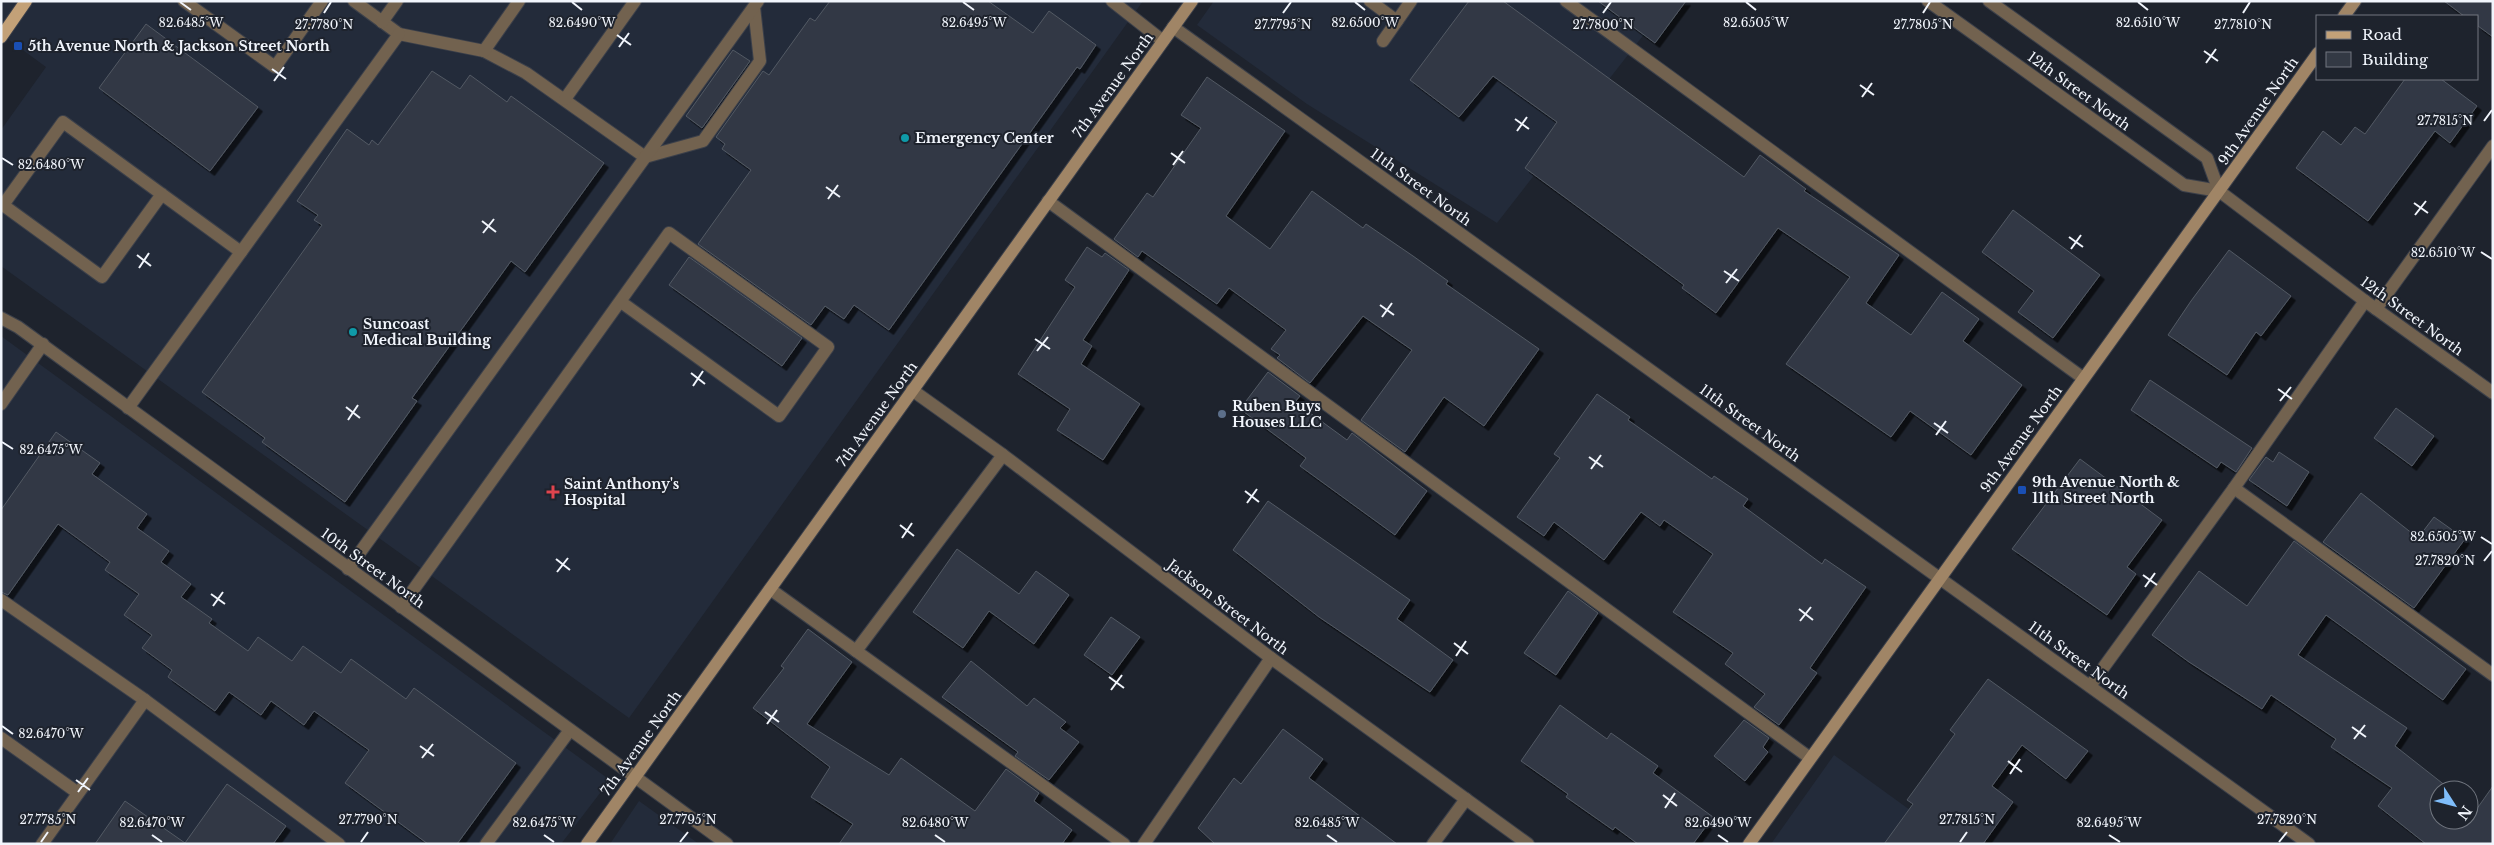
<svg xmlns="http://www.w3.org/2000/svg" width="2494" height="845" font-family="'Libre Baskerville',serif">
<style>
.built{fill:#232b3a}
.building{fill:#333944;stroke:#525964;filter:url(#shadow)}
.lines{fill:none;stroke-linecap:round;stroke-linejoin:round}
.lane-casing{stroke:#3c404a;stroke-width:14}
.street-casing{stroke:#3c404a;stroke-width:14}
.secondary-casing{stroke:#3c404a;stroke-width:14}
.primary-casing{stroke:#3c404a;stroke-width:14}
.lane{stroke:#72624f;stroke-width:12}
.street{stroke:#72624f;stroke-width:12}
.secondary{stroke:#a08566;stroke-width:12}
.primary{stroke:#c3a178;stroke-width:12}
.ticks{fill:none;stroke:#f1f5fc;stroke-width:2}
.transit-dot{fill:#1a4fb4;stroke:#1e232d;stroke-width:2}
.culture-dot{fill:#0f9aa8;stroke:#1e232d;stroke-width:2}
.service-dot{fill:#5c6f8a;stroke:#1e232d;stroke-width:2}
.health-dot{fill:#e0444e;stroke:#1e232d;stroke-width:2}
.labels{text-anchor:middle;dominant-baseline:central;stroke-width:4;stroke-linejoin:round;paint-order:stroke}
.poi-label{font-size:14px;font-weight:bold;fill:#f1f5fc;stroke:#1e232d;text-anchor:start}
.street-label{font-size:14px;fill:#f1f5fc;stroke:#1e232d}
.ticks-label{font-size:12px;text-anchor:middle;fill:#f1f5fc;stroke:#1e232d;stroke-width:4;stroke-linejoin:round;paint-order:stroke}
</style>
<defs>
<filter id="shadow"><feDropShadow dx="4.5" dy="4.5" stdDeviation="0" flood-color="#0009"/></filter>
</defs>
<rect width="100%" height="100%" fill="#1e232d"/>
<g class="built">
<path d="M1 1H1143L629 718 1 266V130L46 67 1 34Z"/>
<path d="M1214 1H1670L1497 223 1307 104 1197 25Z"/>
<path d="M1 336 610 780 561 844H1Z"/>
<path d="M1834 755 1957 844H1771Z"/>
<path d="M639 801 699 844H610Z"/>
</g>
<g class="building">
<path d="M830 1H988L1033 33 1049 11 1096 45 1080 69 1077 67 889 330 854 305 844 319 825 306 811 325 698 244 751 170 722 149 725 144 716 137 763 71 769 75 810 18 815 21Z"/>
<path d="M1469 1H1503L1744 177 1760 155 1806 189 1804 191 1899 255 1866 303 1911 335 1942 292 1979 319 1963 341 2022 385 1971 455 1910 411 1891 437 1786 364 1850 277 1778 228 1716 313 1682 288 1684 285 1525 168 1557 122 1493 76 1459 117 1410 80Z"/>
<path d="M1598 1H1686L1655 43Z"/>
<path d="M2444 1H2493V37L2478 26V16H2464Z"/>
<path d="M146 24 258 107 210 171 99 88Z"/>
<path d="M733 50 750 61 702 128 686 116Z"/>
<path d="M432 71 460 89 470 75 507 102 511 96 604 163 525 272 511 261 412 398 417 401 345 502 262 442 265 438 202 392 322 225 314 220 318 215 297 201 347 129 369 145 372 140 378 145Z"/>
<path d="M1207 77 1285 131 1226 216 1270 249 1312 191 1363 228 1366 224 1413 256 1448 281 1446 284 1539 349 1484 426 1444 397 1405 452 1361 420 1412 350 1363 316 1310 383 1277 358 1280 355 1271 349 1286 330 1229 288 1217 304 1142 251 1138 257 1114 239 1147 193 1153 197 1201 128 1181 115Z"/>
<path d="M2405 79H2441L2477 106 2450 143 2435 131 2368 221 2296 168 2323 131 2341 145 2355 127 2365 134Z"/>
<path d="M2013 210 2100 275 2053 338 2018 312 2034 291 1982 252Z"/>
<path d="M1087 247 1102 257 1105 253 1129 270 1083 340 1092 346 1081 364 1140 404 1103 460 1057 430 1070 409 1018 374 1075 287 1065 280Z"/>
<path d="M2229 250 2291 296 2261 336 2256 332 2227 375 2168 335 2191 301Z"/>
<path d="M689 257 802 338 782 366 669 285Z"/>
<path d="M1268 372 1300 396 1295 402 1347 440 1352 433 1427 491 1395 535 1300 466 1306 458 1240 409Z"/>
<path d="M2150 380 2252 448 2236 472 2221 462 2217 468 2131 410Z"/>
<path d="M1597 394 1630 417 1628 420 1712 479 1714 476 1748 499 1743 506 1822 564 1825 559 1866 587 1810 668 1817 673 1779 725 1754 707 1765 694 1725 664 1733 653 1673 612 1713 554 1664 520 1660 526 1641 512 1604 560 1554 522 1544 536 1517 517 1560 458 1554 454Z"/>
<path d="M2396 408 2434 436 2412 466 2374 438Z"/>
<path d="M56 432 100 463 92 474 147 514 137 528 169 551 161 562 191 584 181 597 212 619 209 623 248 651 258 637 292 661 303 646 341 673 351 659 406 699 414 688 516 763 457 844H428L345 783 369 750 314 711 304 725 271 701 261 715 229 692 215 711 168 677 172 670 142 648 152 635 124 615 139 594 105 570 110 562 58 524 8 595 1 592V510Z"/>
<path d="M2279 452 2309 472 2287 506 2249 480 2266 457 2273 462Z"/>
<path d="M2080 459 2162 520 2127 567 2136 574 2107 615 2012 549Z"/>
<path d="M2361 493 2418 538 2434 517 2465 539 2414 608 2323 542Z"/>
<path d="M1268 501 1410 600 1397 619 1453 660 1430 692 1319 617 1233 550Z"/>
<path d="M2294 541 2466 669 2443 700 2326 615 2298 655 2407 728 2395 746 2451 790H2439V820H2469V804L2476 810 2493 786V844H2426L2378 806 2392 788 2331 747 2336 739 2271 695 2262 709 2189 662 2152 635 2199 571 2247 606Z"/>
<path d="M957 549 1019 594 1036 571 1069 595 1034 644 989 611 963 648 913 612Z"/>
<path d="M1568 591 1598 613 1556 675 1524 653Z"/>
<path d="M1111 617 1140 637 1112 675 1084 655Z"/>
<path d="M808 629 852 662 807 724 889 775 901 758 975 811 1006 769 1039 793 1034 801 1072 830 1062 844H839L853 824 811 797 830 767 753 708 784 668 781 666Z"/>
<path d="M971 661 1027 706 1034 698 1066 722 1060 728 1079 742 1049 780 1015 756 1018 752 942 697Z"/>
<path d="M1988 679 2088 751 2066 779 2022 745 1992 786 2013 802 1983 844H1884L1913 804 1907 800 1955 734 1950 730Z"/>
<path d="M1560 705 1607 739 1611 733 1658 766 1653 773 1713 817 1693 844H1638L1615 827 1613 830 1566 797 1568 794 1521 761Z"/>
<path d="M1744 720 1769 738 1763 747 1768 752 1745 781 1714 756Z"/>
<path d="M1283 729 1323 759 1309 778 1397 844H1215L1198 828 1234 778 1241 784Z"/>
<path d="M227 784 286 826 273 844H95L125 801 185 843Z"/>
</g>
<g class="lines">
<g class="lane-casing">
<g id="lane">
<path d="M184 1 275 67 322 1"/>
<path d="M354 1 399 34 484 51 526 73 645 157"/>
<path d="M1112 1 1163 41"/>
<path d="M1370 1 1397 21"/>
<path d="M1566 1 2083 378"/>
<path d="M382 22 397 1"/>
<path d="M1383 41 1411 1"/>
<path d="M484 51 519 1"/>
<path d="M565 99 635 1"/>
<path d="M645 157 703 141 760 61 754 7"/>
<path d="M162 194 102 277 3 205 63 122 241 252"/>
<path d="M1048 201 1810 758"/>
<path d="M2376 309 2493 146"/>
<path d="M1 404 43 344"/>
<path d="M128 408 399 34"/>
<path d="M2234 488 2493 675"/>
<path d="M348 569 758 1"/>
<path d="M770 589 1124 844"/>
<path d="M1 600 145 700 339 844"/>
<path d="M401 607 669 233 828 347 779 416 621 302"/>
<path d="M856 651 1003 455"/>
<path d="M2090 686 2234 488 2365 301"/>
<path d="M1 738 78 793"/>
<path d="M42 844 145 700"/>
<path d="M486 844 570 730"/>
<path d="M1144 844 1271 658"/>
<path d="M1433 844 1466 799"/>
</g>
</g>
<g class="street-casing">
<g id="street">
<path d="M1928 1 2184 185 2219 191 2365 301 2493 393"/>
<path d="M1989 1 2207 158 2219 191"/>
<path d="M1173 27 2309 844"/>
<path d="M1 318 18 327 727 844"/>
<path d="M912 390 1003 455 1271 658 1528 844"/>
</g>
</g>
<g class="secondary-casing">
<g id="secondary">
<path d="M2344 16 2355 1"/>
<path d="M587 844 1192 1"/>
<path d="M1749 844 2318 53"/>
</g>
</g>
<g class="primary-casing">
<path id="primary" d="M1 37 26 1"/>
</g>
<use href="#lane" class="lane"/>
<use href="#street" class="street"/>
<use href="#secondary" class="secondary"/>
<use href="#primary" class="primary"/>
</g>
<path class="ticks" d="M180 2 191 10M572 2 582 10M963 2 974 10M1355 2 1365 10M1746 2 1756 10M2138 2 2148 10M324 13 331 2M1283 13 1291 2M1603 13 1611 2M1923 13 1930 2M2243 13 2250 2M617 35 631 45M619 47 629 33M2204 51 2218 61M2206 63 2216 49M272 69 286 79M274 81 284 67M1860 85 1874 95M1862 97 1872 83M1515 119 1529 129M2484 121 2492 110M1517 131 1527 117M1171 153 1185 163M2 158 13 165M1173 165 1183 151M826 187 840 197M828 199 838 185M2414 203 2428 213M2415 215 2426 201M482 221 496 232M483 233 494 219M2069 237 2083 247M2071 249 2081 235M2481 252 2492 259M137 255 151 266M139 268 149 253M1724 271 1739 281M1726 283 1737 269M1380 305 1394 315M1382 317 1392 303M1035 339 1050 349M1037 351 1048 337M691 373 705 384M693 386 703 371M2278 389 2292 399M2280 401 2291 387M346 407 360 418M348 420 358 405M1934 423 1948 433M1936 435 1946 421M2 442 13 449M1589 457 1603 467M1591 469 1601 455M1245 491 1259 502M1247 503 1257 489M900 525 914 536M2481 537 2492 544M902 538 912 523M556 559 570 570M2484 561 2492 551M557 572 568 558M2143 575 2157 585M2145 587 2155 573M211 594 225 604M213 606 223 592M1799 609 1813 620M1800 621 1811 607M1454 643 1468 654M1456 656 1466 641M1109 677 1124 688M1111 690 1122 675M765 712 779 722M767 724 777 710M2 726 13 734M2352 727 2366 737M2354 739 2365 725M420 746 434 756M422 758 433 744M2008 761 2022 772M2010 774 2020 759M76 780 90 790M78 792 88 778M1663 795 1677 806M1665 808 1675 793M152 835 162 842M544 835 554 842M935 835 945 842M1327 835 1337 842M1718 835 1728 842M2109 835 2120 842M41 842 48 832M361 842 368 832M680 842 688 832M1960 842 1967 832M2279 842 2287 832"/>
<g class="transit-dot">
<rect x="13" y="41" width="10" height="10" rx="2.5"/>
<rect x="2017" y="485" width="10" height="10" rx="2.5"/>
</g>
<g class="culture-dot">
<circle cx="905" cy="138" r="5"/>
<circle cx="353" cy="332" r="5"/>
</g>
<circle class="service-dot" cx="1222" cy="414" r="5"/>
<path class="health-dot" d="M550.5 484.5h5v5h5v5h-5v5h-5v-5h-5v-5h5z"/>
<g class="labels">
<g class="poi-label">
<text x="28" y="46">5th Avenue North &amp; Jackson Street North</text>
<text x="915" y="138">Emergency Center</text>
<text x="363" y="324">Suncoast<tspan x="363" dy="16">Medical Building</tspan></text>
<text x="1232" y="406">Ruben Buys<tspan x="1232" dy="16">Houses LLC</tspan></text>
<text x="2032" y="482">9th Avenue North &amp;<tspan x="2032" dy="16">11th Street North</tspan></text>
<text x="564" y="484">Saint Anthony's<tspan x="564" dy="16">Hospital</tspan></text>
</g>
<g class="street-label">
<text transform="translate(1113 85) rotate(-54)">7th Avenue North</text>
<text transform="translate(2079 91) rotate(36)">12th Street North</text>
<text transform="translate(2258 111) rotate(-55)">9th Avenue North</text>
<text transform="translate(1421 187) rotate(36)">11th Street North</text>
<text transform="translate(2412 316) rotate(36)">12th Street North</text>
<text transform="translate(877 414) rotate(-54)">7th Avenue North</text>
<text transform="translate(1750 423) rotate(36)">11th Street North</text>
<text transform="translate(2021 439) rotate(-54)">9th Avenue North</text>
<text transform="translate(373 568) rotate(36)">10th Street North</text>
<text transform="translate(1228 607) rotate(37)">Jackson Street North</text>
<text transform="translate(2079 660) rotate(36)">11th Street North</text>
<text transform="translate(641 743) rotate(-54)">7th Avenue North</text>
</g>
</g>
<g class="ticks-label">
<text x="1365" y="27">82.6500°W</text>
<text x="1756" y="27">82.6505°W</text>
<text x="191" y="27">82.6485°W</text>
<text x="582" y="27">82.6490°W</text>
<text x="974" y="27">82.6495°W</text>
<text x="2148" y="27">82.6510°W</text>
<text x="1283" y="29">27.7795°N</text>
<text x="1603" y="29">27.7800°N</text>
<text x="324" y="29">27.7780°N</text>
<text x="1923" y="29">27.7805°N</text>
<text x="2243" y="29">27.7810°N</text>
<text x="2445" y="125">27.7815°N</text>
<text x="51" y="169">82.6480°W</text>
<text x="2443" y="257">82.6510°W</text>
<text x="51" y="454">82.6475°W</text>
<text x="2443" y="541">82.6505°W</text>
<text x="2445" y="565">27.7820°N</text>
<text x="51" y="738">82.6470°W</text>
<text x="48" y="824">27.7785°N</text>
<text x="368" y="824">27.7790°N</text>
<text x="688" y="824">27.7795°N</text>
<text x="1967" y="824">27.7815°N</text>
<text x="2287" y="824">27.7820°N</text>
<text x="152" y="827">82.6470°W</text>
<text x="544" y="827">82.6475°W</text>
<text x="935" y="827">82.6480°W</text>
<text x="1327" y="827">82.6485°W</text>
<text x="1718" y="827">82.6490°W</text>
<text x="2109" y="827">82.6495°W</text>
</g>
<rect width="2494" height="845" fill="none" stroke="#f1f5fc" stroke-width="5"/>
<rect x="2316" y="15" width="162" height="65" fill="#1e232d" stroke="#727780"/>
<rect x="2326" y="31" width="25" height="8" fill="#c3a178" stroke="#727780"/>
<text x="2362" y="40" font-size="15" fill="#f1f5fc">Road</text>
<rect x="2326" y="52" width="25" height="15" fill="#333944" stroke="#727780"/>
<text x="2362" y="65" font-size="15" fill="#f1f5fc">Building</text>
<g transform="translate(2454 805) rotate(126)"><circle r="24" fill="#1e232d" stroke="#727780"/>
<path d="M0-4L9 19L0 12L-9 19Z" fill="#7fbdfa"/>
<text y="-8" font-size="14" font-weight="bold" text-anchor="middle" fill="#f1f5fc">N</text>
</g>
</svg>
